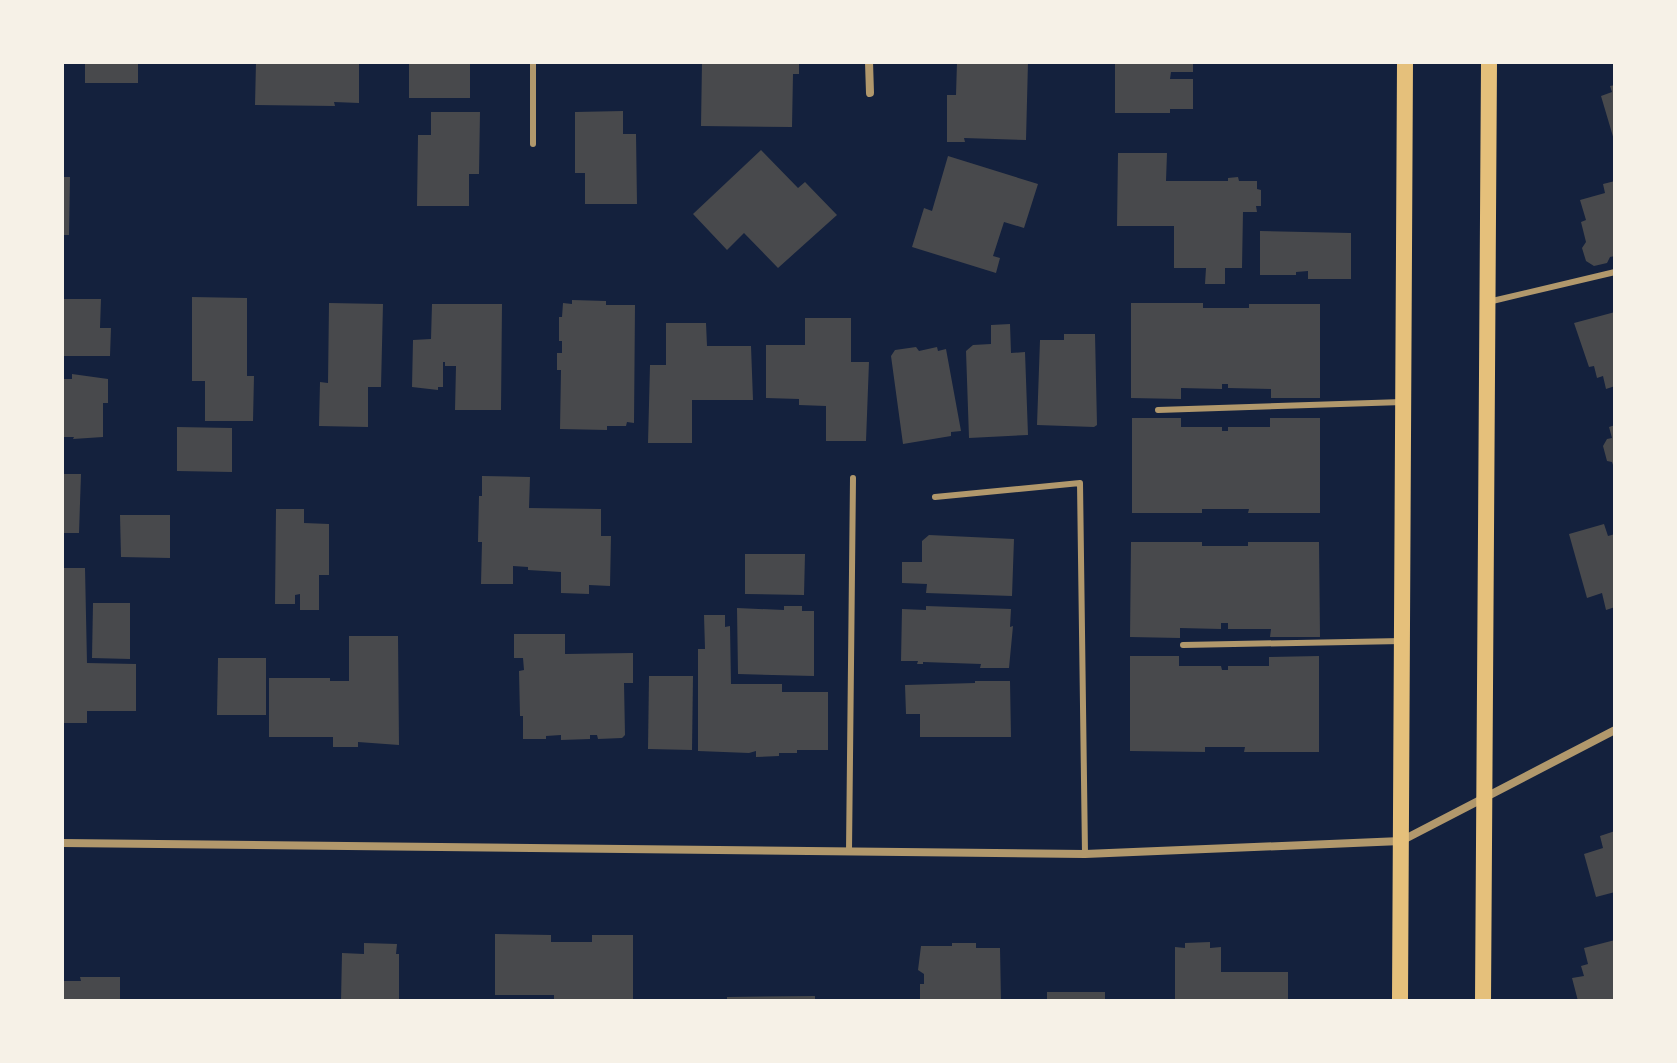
<svg xmlns="http://www.w3.org/2000/svg" width="1677" height="1063" font-family="'Fira Sans',sans-serif">
<style>
.building{fill:#48494c}
.lines{fill:none;stroke-linecap:round;stroke-linejoin:round}
.service{stroke:#b1986c;stroke-width:6}
.minor{stroke:#b1986c;stroke-width:8}
.secondary{stroke:#e5c07b;stroke-width:16}
</style>
<rect width="100%" height="100%" fill="#14213d"/>
<g class="building">
<rect x="85" y="62" width="53" height="21"/>
<path d="M256 62H359V103L334 102 335 106 255 105Z"/>
<rect x="409" y="62" width="61" height="36"/>
<path d="M702 62H799V74H793L792 127 701 126Z"/>
<path d="M957 62H1028L1026 140 964 138 965 142H947V95H956Z"/>
<path d="M1115 62H1193V72H1171L1170 79H1193V109H1170V113H1115Z"/>
<path d="M1615 85V140H1614L1601 96 1612 92 1610 86Z"/>
<path d="M623 111V134H636L637 204H585V173H575V112Z"/>
<path d="M431 112H480L479 174H469V206H417L418 135H431Z"/>
<path d="M761 150 798 188 805 182 837 215 778 268 744 233 727 250 693 214Z"/>
<path d="M1118 153H1167L1166 181H1228V178L1238 177 1239 181H1257V189L1261 190V206H1256L1257 212H1243L1242 268H1225V284H1205L1206 268H1174V226H1117Z"/>
<path d="M948 156 1038 184 1024 228 1004 222 993 256 1000 258 996 273 912 247 924 208 932 211Z"/>
<path d="M62 177H70L69 235H62Z"/>
<path d="M1615 181V256L1610 257 1607 263 1594 266 1586 261 1582 248 1586 242 1581 222 1586 220 1580 200 1605 193 1603 184Z"/>
<path d="M1260 231 1351 233V279H1308V271L1296 272V275H1260Z"/>
<path d="M192 297 247 298V376H254L253 421H205V381H192Z"/>
<path d="M62 299H101L100 328H111L110 356H62Z"/>
<path d="M572 300 606 301V305H635L634 423 627 422 626 426H607V430L560 429 561 370H557V353H562V341H559V317H562L563 303 572 304Z"/>
<path d="M329 303 383 304 381 387H368V427L319 426 320 382 328 383Z"/>
<path d="M1131 303H1203V308H1249V304H1320V398H1271V389L1228 388V384H1222V389L1181 388V399L1131 398Z"/>
<path d="M432 304H502L501 410H455L456 366H445V362H443V387H438V390L412 387 413 340 431 339Z"/>
<path d="M1615 312V386L1606 389 1603 376 1597 378 1594 366 1589 367 1574 323Z"/>
<path d="M805 318H851V362H869L866 441H826V406L799 405V399L766 398V345H805Z"/>
<path d="M666 323H706L707 346H751L753 400H692V443H648L650 365H666Z"/>
<path d="M1010 324 1011 353 1025 352 1028 435 969 438 966 351 973 345 991 344V325Z"/>
<path d="M1064 334H1095L1097 425 1094 427 1037 425 1040 340H1064Z"/>
<path d="M916 347 919 351 937 347 938 351 946 349 961 431 951 432V436L903 444 891 356 895 350Z"/>
<path d="M72 374 108 379V403H103V437L73 439 74 437H62V379H72Z"/>
<path d="M1132 418H1181V427H1222V431H1228V427H1270V418H1320V513H1248L1249 509H1202V513H1132Z"/>
<path d="M1615 425V468H1614L1612 462 1607 461 1603 446 1607 439 1612 438 1609 427Z"/>
<path d="M177 427 232 428V472L177 471Z"/>
<path d="M62 474H81L79 533H62Z"/>
<path d="M482 476 530 477 529 508 601 509V536H611L610 586 589 585V594L561 593V572L528 570V567L513 566V584H481L482 542H478L479 496H482Z"/>
<path d="M276 509H304V523L329 524V575H319V610H300V594L295 595V604H275Z"/>
<path d="M120 515H170V558L121 557Z"/>
<path d="M1604 524 1608 536 1615 534V607L1606 610 1602 593 1587 598 1569 534Z"/>
<path d="M929 535 1014 539 1012 596 926 593 927 584 902 583V562H922V541Z"/>
<path d="M1131 542H1202V546H1248V542H1319L1320 637H1270L1271 629H1228V623H1221V629L1180 628V638L1130 637Z"/>
<path d="M745 554H805L804 595 745 594Z"/>
<path d="M62 568H85L87 663 136 664V711H87V723H63Z"/>
<path d="M93 603H130V659L92 658Z"/>
<path d="M784 606H802V611H814V676L738 674 737 608 784 610Z"/>
<path d="M926 606 1011 609 1010 627 1013 626 1009 668H980L981 664 923 662V664H917L918 661H901L902 609 926 610Z"/>
<path d="M704 615H725V627L730 626 731 684H782V692H828V750H797V753H779V756L756 757V751L749 753 698 751V649H705Z"/>
<path d="M514 634H565V654L633 653V683H624L625 735 622 738 598 739 597 735H590V739L561 740V735L546 736V739H523V716H520L519 671 524 670 523 658H514Z"/>
<path d="M349 636H398L399 745 358 742V747H333V737H269V678H330V681H349Z"/>
<path d="M1130 656H1179V666H1221L1222 670H1228V666H1269V657L1319 656V752H1244L1245 747H1205V752L1130 751Z"/>
<path d="M218 658H266V715H217Z"/>
<path d="M649 676H693L692 750 648 749Z"/>
<path d="M975 681H1010L1011 737H920V714H906L905 685 975 683Z"/>
<path d="M1615 831V892L1596 897 1584 854 1603 848 1600 836Z"/>
<path d="M495 934 551 935V942H592V935H633V1001H554V995H495Z"/>
<path d="M1615 940V1001H1578L1572 978 1584 976 1581 966 1588 964 1584 948Z"/>
<path d="M1210 942V948L1221 947V972H1288V1001H1175V947L1185 948V943Z"/>
<path d="M364 943 397 944 396 954H399V1001H341L342 953 364 954Z"/>
<path d="M952 943H976V948H1000L1001 1001H920V984H924V974L918 970 921 946H952Z"/>
<path d="M80 977H120V1001H62V981H81Z"/>
<rect x="1047" y="992" width="58" height="9"/>
<path d="M815 996V1001H727V997Z"/>
</g>
<g class="lines">
<g class="service">
<path d="M533 144V62"/>
<path d="M1488 302 1615 272"/>
<path d="M1158 410 1403 402"/>
<path d="M935 497 1080 483 1085 854"/>
<path d="M1183 645 1402 641"/>
<path d="M849 851 853 478"/>
</g>
<g class="minor">
<path d="M869 62 870 93"/>
<path d="M62 843 1085 854 1401 841 1615 730"/>
</g>
<g class="secondary">
<path d="M1400 1001 1405 62"/>
<path d="M1483 1001 1489 62"/>
</g>
</g>
<rect width="1677" height="1063" fill="none" stroke="#f6f1e7" stroke-width="128"/>
</svg>
